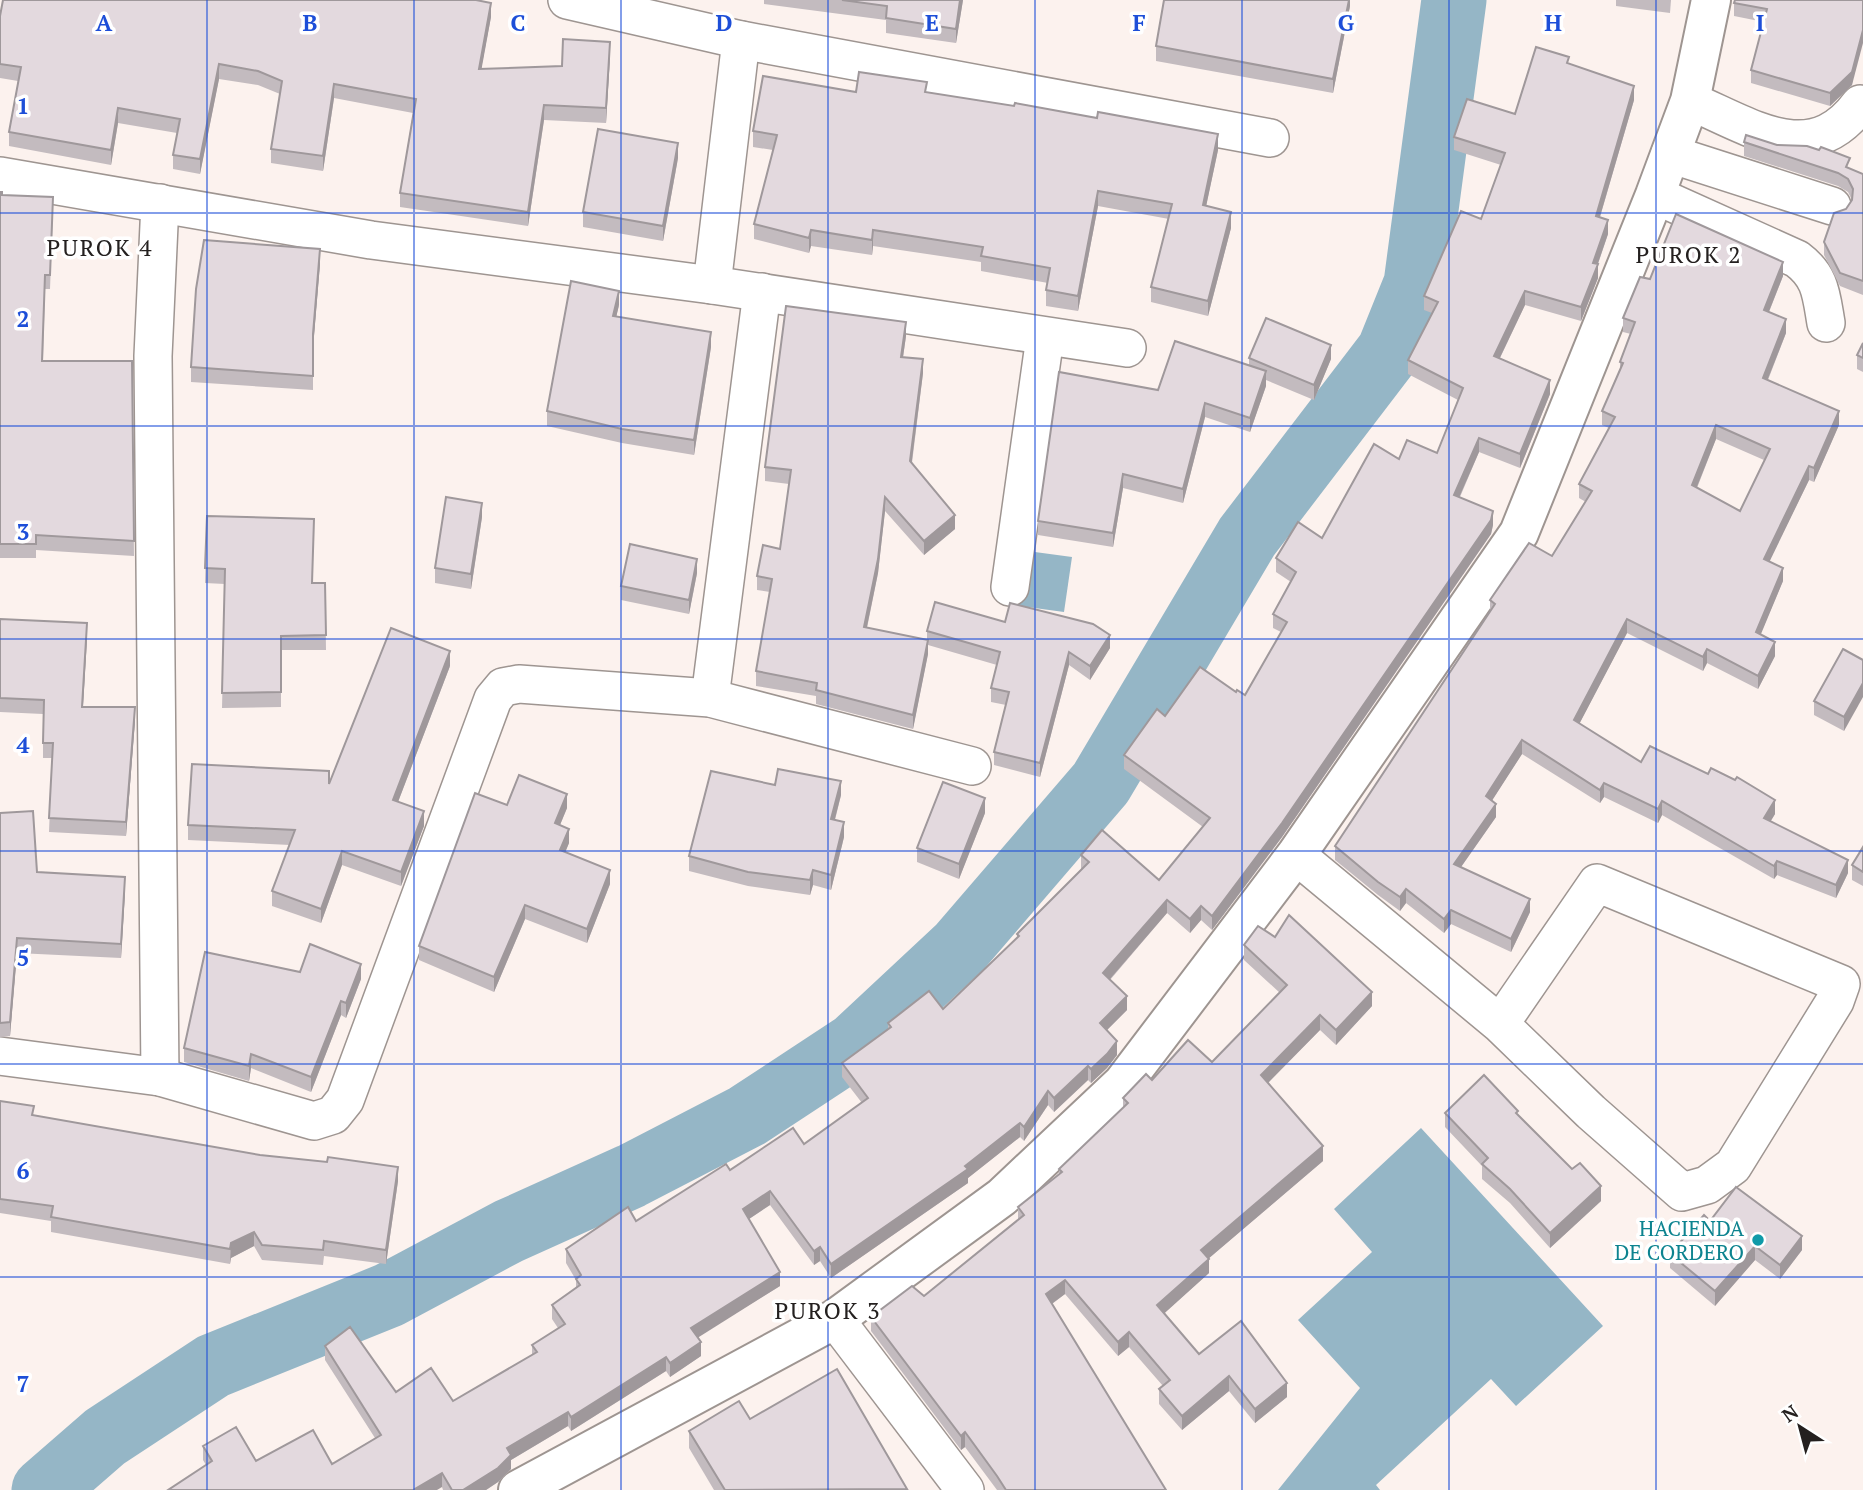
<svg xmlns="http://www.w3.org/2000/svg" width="1863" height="1490" font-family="'PT Serif',serif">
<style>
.water{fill:#95b6c6}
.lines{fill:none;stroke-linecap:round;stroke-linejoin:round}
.river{stroke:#95b6c6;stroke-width:65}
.minor-casing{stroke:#9e9591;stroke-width:40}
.tertiary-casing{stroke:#9e9591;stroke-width:42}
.minor{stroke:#fff;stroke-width:37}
.tertiary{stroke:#fff;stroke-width:38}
.wall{fill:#c3bbbf;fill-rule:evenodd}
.shaded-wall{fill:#9f989b}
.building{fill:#e3d9de;stroke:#9f989b;stroke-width:2;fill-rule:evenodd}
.grid{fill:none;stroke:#1d4ed8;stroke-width:2;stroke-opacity:0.55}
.culture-dot{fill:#0f9aa8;stroke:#fff;stroke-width:2.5}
.labels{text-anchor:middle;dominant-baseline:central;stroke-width:7;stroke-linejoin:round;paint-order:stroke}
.culture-label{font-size:21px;fill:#0d838f;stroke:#fff;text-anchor:end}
.neighbourhood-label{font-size:23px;letter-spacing:2px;fill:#24201f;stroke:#fff}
.grid-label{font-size:23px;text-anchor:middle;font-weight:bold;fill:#1d4ed8;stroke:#fff;stroke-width:7;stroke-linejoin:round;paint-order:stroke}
</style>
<rect width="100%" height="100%" fill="#fcf2ee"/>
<g class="water">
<path d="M1020 550 1072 557 1064 612 1012 605Z"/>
<path d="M1421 1128 1603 1326 1516 1406 1491 1379 1376 1485 1380 1490H1278L1360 1388 1298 1320 1372 1252 1334 1209Z"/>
</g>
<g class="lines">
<path class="river" d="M44 1490 105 1437 213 1366 389 1295 509 1231 631 1176 747 1116 855 1045 960 947 1101 783 1247 537 1389 351 1416 284 1454 0"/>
<g class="minor-casing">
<g id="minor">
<path d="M567 0 741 40 1270 138"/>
<path d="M1690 101C1750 126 1811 171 1860 104"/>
<path d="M1670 154 1832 206"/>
<path d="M0 176 371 240 712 285 1127 348"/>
<path d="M1655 195 1797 259C1821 277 1821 294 1826 323"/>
<path d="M160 203 153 356 160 1077"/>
<path d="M712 285 741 40"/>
<path d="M1010 587 1045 337"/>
<path d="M710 698 762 292"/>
<path d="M1296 855 1500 1024 1591 1112 1682 1192 1707 1185 1733 1166 1835 1001 1841 984 1597 883 1500 1024"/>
<path d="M0 1056 160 1077 314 1121 333 1115 345 1100 493 699 503 687 519 684 710 698 972 766"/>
<path d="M835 1319 965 1490"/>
</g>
</g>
<g class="tertiary-casing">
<path id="tertiary" d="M518 1490 835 1319 1002 1197 1123 1083 1296 855 1519 533 1655 195 1690 101 1711 0"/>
</g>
<use href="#minor" class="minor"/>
<use href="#tertiary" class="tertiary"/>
</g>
<g class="wall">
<path d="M764 0H963L956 43 886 33V20L764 4Z"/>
<path d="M1350 0V6L1333 93 1156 61V46Z"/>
<path d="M1616 0H1671L1670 13 1616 6Z"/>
<path d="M1863 0 1852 85 1830 106 1751 83V70L1764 22 1734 16V3Z"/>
<path d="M479 1 491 17 481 69 562 66 610 56 606 123 544 120 528 226 400 207V193L413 113 334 98 323 171 271 163V149L280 94 258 85 219 79 200 174 173 169V155L177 133 118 123 111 165 9 146V132L18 81 0 78V16Z"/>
<path d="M1569 63 1634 100 1600 217 1608 234 1598 264V278L1581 321 1525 305 1500 358 1550 394 1520 468 1479 452 1460 497 1493 525 1491 534 1282 837 1212 930 1201 920 1190 933 1167 913 1110 980 1127 1010 1107 1030 1117 1055 1107 1068 1091 1083 1088 1080 1054 1112 1048 1105 1024 1141 1020 1137 968 1178V1183L831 1278 820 1261 814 1265 770 1205 749 1219 780 1286 697 1337 701 1356 670 1377 666 1371 571 1431 568 1426 511 1460V1469L498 1482 486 1490H443L442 1487 206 1465 203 1460V1446L256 1461 332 1464 375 1438 325 1360V1346L396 1392 453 1401 532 1355V1345L558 1328 552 1319V1305L576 1289V1280L566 1263V1249L636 1221 730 1170 804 1144 862 1103 842 1077V1063L888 1029V1023L943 1009 1017 938V934L1082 870 1081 869V855L1159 880 1203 827 1124 769V755L1165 716 1236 692 1245 695 1281 632 1273 628V614L1291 582 1276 572V558L1322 538 1399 459 1437 453 1458 400 1408 374V360L1432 313 1424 310V296L1481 219 1501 165 1454 150V137L1515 114Z"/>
<path d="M856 92 927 93 1218 150 1206 206 1231 228 1208 316 1151 302V287L1169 219 1098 206 1078 311 1046 306V290L1048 283 981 271V262L873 246 872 255 811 246 809 253 754 239V224L773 150 753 147V131Z"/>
<path d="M1744 142 1850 169 1863 174V295L1840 286 1824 255V242L1852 200 1848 192 1838 186 1744 156Z"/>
<path d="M678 158 663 241 583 227V212Z"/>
<path d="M0 192 2 195 53 211 50 289H45L43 361H132L134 556 36 550V558H0Z"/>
<path d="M320 264 313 348V390L191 382V367Z"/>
<path d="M1783 276 1769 312 1786 333 1768 380 1839 425 1814 482 1809 480 1769 561 1783 581 1760 635 1775 656 1758 689 1707 663 1703 671 1627 633 1579 724 1641 762 1775 814 1770 822 1848 873 1836 898 1777 875 1774 879 1662 815 1658 823 1604 797 1600 803 1522 754 1492 800 1496 817 1461 867 1530 912 1511 952 1451 924 1444 933 1406 903 1400 911 1378 895 1335 860V846L1490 612V600L1552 556 1586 502 1579 498V484L1609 428 1602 425V411L1620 369V362L1631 334 1623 332V318L1650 279ZM1716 439 1764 460 1740 511 1697 488Z"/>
<path d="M619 305 616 317 711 347 694 455 622 443 547 426V411Z"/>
<path d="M906 336 903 357 923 373 912 463 955 529 924 555 885 511 878 573 867 628 927 640V631L1005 622 1110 648 1090 680 1069 665 1040 777 994 765V752L1006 705 991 702V688L997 665 928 645V654L913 729 816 704V696L756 686V671L770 592 757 590V576L780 549 789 484 765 481V467Z"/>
<path d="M1863 343V372L1857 369V355Z"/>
<path d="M1249 358 1331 359 1314 400 1266 380V386L1250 432 1205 417 1183 503 1123 488 1113 547 1038 535V521L1158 390 1249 366Z"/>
<path d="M207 516 313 583H325L326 650H281V707L222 708 225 584 205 583Z"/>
<path d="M482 517 471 589 435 583V568Z"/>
<path d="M697 573 689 614 621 600V586Z"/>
<path d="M0 619 87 638 83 707 135 721 126 836 49 832 52 758H43V714L0 712Z"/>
<path d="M1863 660 1844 731 1814 715V701Z"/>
<path d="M450 666 398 802 424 826 401 886 342 865 321 923 272 906V891L290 845 188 840V825L329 784Z"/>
<path d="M775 785 841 795 835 820 844 837 831 890 813 885 810 895 748 886 689 871V856Z"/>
<path d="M507 805 567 808 560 825 569 843 565 852 610 884 587 943 525 919 494 992 419 960V946Z"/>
<path d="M0 813 37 872 125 892 121 958 17 953 10 1036 0 1037Z"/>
<path d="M985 813 959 879 917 862V848Z"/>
<path d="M1863 847V886L1852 880V865Z"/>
<path d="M1244 945 1372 1006 1336 1045 1320 1030 1268 1083 1323 1161 1209 1258V1273L1164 1313 1199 1354 1287 1397 1255 1423 1229 1391 1182 1430 1159 1404V1389L1163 1386 1129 1347 1118 1356 1065 1294 1052 1304 1166 1490H997L965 1447 961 1450 871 1331V1317L924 1296 1018 1220V1207L1059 1175V1169L1123 1108V1098L1152 1080 1212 1062 1280 993 1244 960Z"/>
<path d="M300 972 361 979 346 1018 341 1015 311 1092 251 1068 249 1081 184 1062V1048Z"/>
<path d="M0 1101 34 1115 398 1181 386 1264 324 1256 323 1265 262 1260 254 1246 231 1258 230 1264 51 1232V1221L0 1213Z"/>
<path d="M1445 1113 1518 1115 1601 1201 1550 1248 1510 1203 1482 1179V1166L1445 1127Z"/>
<path d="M1710 1221 1802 1250 1780 1279 1755 1260 1715 1306 1670 1268V1254Z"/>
<path d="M750 1419 907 1490H714L689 1448V1431Z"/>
</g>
<g class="shaded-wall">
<path d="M960 0H963L956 43V29Z"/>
<path d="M1349 0H1350V6L1333 93V79Z"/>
<path d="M491 3V17L479 83V69Z"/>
<path d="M1863 30V43L1852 85 1830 106V93Z"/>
<path d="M610 42V56L606 123V108Z"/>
<path d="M219 64V79L200 174V159Z"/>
<path d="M334 84V98L323 171V156Z"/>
<path d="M1634 86V100L1596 230V216Z"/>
<path d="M544 105V120L528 226V212Z"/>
<path d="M118 108V123L111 165V150Z"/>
<path d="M1218 134V150L1203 221V205Z"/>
<path d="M678 143V158L663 241V226Z"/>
<path d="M1098 191V206L1078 311V296Z"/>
<path d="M1231 212V228L1208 316V301Z"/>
<path d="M1608 220V234L1597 266 1598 264V278L1581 321V307L1593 263Z"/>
<path d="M811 230V246L809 253V238Z"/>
<path d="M873 230V246L872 255V240Z"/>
<path d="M320 249V264L313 348V334Z"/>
<path d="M1783 262V276L1764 324V310Z"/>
<path d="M619 291V305L613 331V316Z"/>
<path d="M1525 291V305L1494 370V356Z"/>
<path d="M1786 319V333L1763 391V378Z"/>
<path d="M906 322V336L901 371V357Z"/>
<path d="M711 332V347L694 455V440Z"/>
<path d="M1331 345V359L1314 400V385Z"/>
<path d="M923 359V373L910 475V461Z"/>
<path d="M1266 371V386L1250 432V418Z"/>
<path d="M1550 380V394L1520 468V454Z"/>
<path d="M1205 403V417L1183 503V489Z"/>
<path d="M1839 411V425L1814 482V468Z"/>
<path d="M1716 425V439L1692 499V485Z"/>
<path d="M1479 438V452L1454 509V495Z"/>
<path d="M1809 466V480L1764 573V559Z"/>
<path d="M1123 474V488L1113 547V533Z"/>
<path d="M885 497V511L878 573 864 641V627Z"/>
<path d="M482 503V517L471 589V574Z"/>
<path d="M1493 511V525L1491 534 1282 837 1212 930V916Z"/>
<path d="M955 515V529L924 555V541Z"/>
<path d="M697 559V573L689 614V600Z"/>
<path d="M1783 568V581L1756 646V632Z"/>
<path d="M1627 619V633L1574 734V720Z"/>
<path d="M87 623V638L82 721V707Z"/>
<path d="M1110 635V648L1090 680V666Z"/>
<path d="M928 640V654L913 729V715Z"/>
<path d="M1775 642V656L1758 689V676Z"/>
<path d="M1707 649V663L1703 671V657Z"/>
<path d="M450 651V666L393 815V800Z"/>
<path d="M1069 652V665L1040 777V763Z"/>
<path d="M1863 683V697L1844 731V717Z"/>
<path d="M135 707V721L126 836V822Z"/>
<path d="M1522 740V754L1486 810V796Z"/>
<path d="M841 781V795L831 834V819Z"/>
<path d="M1604 783V797L1600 803V790Z"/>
<path d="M567 794V808L555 837V823Z"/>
<path d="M985 798V813L959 879V864Z"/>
<path d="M1775 800V814L1764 832V818Z"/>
<path d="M1662 801V815L1658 823V809Z"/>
<path d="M1496 804V817L1454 877V864Z"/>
<path d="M424 811V826L401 886V872Z"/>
<path d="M844 822V837L831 890V875Z"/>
<path d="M569 829V843L560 865V850Z"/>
<path d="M342 851V865L321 923V909Z"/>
<path d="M1848 860V873L1836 898V885Z"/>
<path d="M1777 861V875L1774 879V866Z"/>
<path d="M610 870V884L587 943V929Z"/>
<path d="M813 870V885L810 895V880Z"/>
<path d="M125 877V892L121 958V944Z"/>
<path d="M1406 889V903L1400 911V897Z"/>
<path d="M1530 899V912L1511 952V939Z"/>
<path d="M1167 900V913L1103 987V973Z"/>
<path d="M525 905V919L494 992V977Z"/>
<path d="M1201 906V920L1190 933V919Z"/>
<path d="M1451 910V924L1444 933V919Z"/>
<path d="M17 938V953L10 1036V1022Z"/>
<path d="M361 964V979L346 1018V1003Z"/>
<path d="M1372 992V1006L1336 1045V1030Z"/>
<path d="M1127 996V1010L1100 1037V1023Z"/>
<path d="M341 1001V1015L311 1092V1077Z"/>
<path d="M1320 1015V1030L1261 1090V1075Z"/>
<path d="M1117 1041V1055L1107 1068 1091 1083V1069Z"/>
<path d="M251 1054V1068L249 1081V1066Z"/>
<path d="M1088 1066V1080L1054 1112V1098Z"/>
<path d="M1048 1091V1105L1024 1141V1127Z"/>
<path d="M1020 1123V1137L968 1178V1183L831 1278V1264L965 1166Z"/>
<path d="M1323 1146V1161L1201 1265V1250Z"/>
<path d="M398 1167V1181L386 1264V1250Z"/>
<path d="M1601 1186V1201L1550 1248V1233Z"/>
<path d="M770 1191V1205L743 1223V1209Z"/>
<path d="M254 1232V1246L231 1258 230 1264 231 1243Z"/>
<path d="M1802 1236V1250L1780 1279V1265Z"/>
<path d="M1755 1246V1260L1715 1306V1291Z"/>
<path d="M820 1247V1261L814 1265V1251Z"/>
<path d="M1209 1259V1273L1157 1320V1305Z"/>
<path d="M780 1272V1286L691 1342V1328Z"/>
<path d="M1065 1280V1294L1046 1308V1294Z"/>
<path d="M1129 1332V1347L1118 1356V1342Z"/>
<path d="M701 1342V1356L670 1377V1363Z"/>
<path d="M666 1357V1371L571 1431V1417Z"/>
<path d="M1229 1376V1391L1182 1430V1416Z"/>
<path d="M1287 1383V1397L1255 1423V1409Z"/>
<path d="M568 1412V1426L511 1460V1469L498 1482 486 1490H463L507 1448Z"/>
<path d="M965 1432V1447L961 1450V1436Z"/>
<path d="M442 1473V1487L437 1490H413Z"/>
</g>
<g class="building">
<path d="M3 0H476L491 3 479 69 562 66 563 39 610 42 606 108 544 105 528 212 400 193 416 99 334 84 323 156 271 149 282 81 258 71 219 64 200 159 173 155 180 119 118 108 111 150 9 132 21 67 0 64V16Z"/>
<path d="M842 0H960L956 29 886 18 887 6Z"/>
<path d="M1164 0H1349L1333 79 1156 46Z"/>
<path d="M1735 0H1863V30L1852 72 1830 93 1751 70 1767 9 1734 3Z"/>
<path d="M1536 47 1569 57 1567 63 1634 86 1596 216 1608 220 1593 263 1598 264 1581 307 1525 291 1494 356 1550 380 1520 454 1479 438 1454 495 1493 511 1491 520 1282 823 1212 916 1201 906 1190 919 1167 900 1103 973 1127 996 1100 1023 1117 1041 1107 1054 1091 1069 1088 1066 1054 1098 1048 1091 1024 1127 1020 1123 965 1166 968 1169 831 1264 820 1247 814 1251 770 1191 743 1209 780 1272 691 1328 701 1342 670 1363 666 1357 571 1417 568 1412 507 1448 511 1455 498 1468 463 1490H452L442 1473 413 1490H168L212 1461 203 1446 236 1427 256 1461 313 1430 332 1464 381 1435 325 1346 350 1327 396 1392 431 1368 453 1401 537 1352 532 1345 565 1324 552 1305 580 1285 576 1279 581 1275 566 1249 628 1207 636 1221 726 1164 730 1170 793 1128 804 1144 868 1098 842 1063 891 1027 888 1023 929 991 943 1009 1019 936 1017 934 1089 862 1081 855 1102 830 1159 880 1210 818 1124 755 1157 709 1165 716 1200 667 1236 692 1237 690 1245 695 1287 622 1273 614 1296 572 1276 558 1298 522 1322 538 1374 444 1399 459 1407 440 1437 453 1463 388 1408 360 1438 302 1424 296 1461 211 1481 219 1505 153 1454 137 1467 99 1515 114Z"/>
<path d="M859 72 927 82 925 92 1014 106 1015 103 1097 118 1098 112 1218 134 1203 205 1231 212 1208 301 1151 287 1172 204 1098 191 1078 296 1046 290 1050 268 981 256 983 247 873 230 872 240 811 230 809 238 754 224 777 135 753 131 763 76 856 92Z"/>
<path d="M598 129 678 143 663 226 583 212Z"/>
<path d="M1746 135 1777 145 1807 146 1819 150 1821 147 1850 158 1846 167 1863 174V281L1840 273 1824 242 1834 213 1846 209 1852 200 1853 189 1848 179 1838 173 1744 142Z"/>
<path d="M0 192H2V195L53 197 50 275H45L42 361H132L134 541 36 535V544H0Z"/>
<path d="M1676 214 1783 262 1764 310 1786 319 1763 378 1839 411 1814 468 1809 466 1764 559 1783 568 1756 632 1775 642 1758 676 1707 649 1703 657 1627 619 1574 720 1641 762 1650 746 1708 774 1711 768 1735 780 1737 777 1775 800 1764 818 1848 860 1836 885 1777 861 1774 866 1662 801 1658 809 1604 783 1600 790 1522 740 1486 796 1496 804 1454 864 1530 899 1511 939 1451 910 1444 919 1406 889 1400 897 1378 882 1335 846 1495 604 1490 600 1529 543 1552 556 1592 491 1579 484 1615 417 1602 411 1623 363 1620 362 1635 322 1623 318 1640 277 1650 279ZM1716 425 1770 449 1740 511 1692 485Z"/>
<path d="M204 240 320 249 313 334V376L191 367 196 289Z"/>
<path d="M571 281 619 291 613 316 711 332 694 440 622 429 547 411Z"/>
<path d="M786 306 906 322 901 357 923 359 910 461 955 515 924 541 885 497 878 559 864 627 928 640 913 715 816 690 817 683 756 671 772 579 757 576 763 545 780 549 791 470 765 467Z"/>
<path d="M1266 318 1331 345 1314 385 1249 358Z"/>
<path d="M1175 341 1266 371 1250 418 1205 403 1183 489 1123 474 1113 533 1038 521 1059 372 1158 390Z"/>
<path d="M1863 343V358L1857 355Z"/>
<path d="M446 497 482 503 471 574 435 568Z"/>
<path d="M207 516 314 519 312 583H325L326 635 281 636V692L222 693 225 569 205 568Z"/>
<path d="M630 544 697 559 689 600 621 586Z"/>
<path d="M935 602 1005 622 1010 603 1093 624 1110 635 1090 666 1069 652 1040 763 994 752 1009 692 991 688 1000 652 927 631Z"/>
<path d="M0 619 87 623 82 707H135L126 822 49 818 53 743H43L44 700 0 698Z"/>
<path d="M391 628 450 651 393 800 424 811 401 872 342 851 321 909 272 891 295 830 188 825 192 764 329 771V784Z"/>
<path d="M1843 649 1863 660V683L1844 717 1814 701Z"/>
<path d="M778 769 841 781 831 819 844 822 831 875 813 870 810 880 748 872 689 856 711 771 775 785Z"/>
<path d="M519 775 567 794 555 823 569 829 560 850 610 870 587 929 525 905 494 977 419 946 475 793 507 805Z"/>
<path d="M943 782 985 798 959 864 917 848Z"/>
<path d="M33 811 37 872 125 877 121 944 17 938 10 1022 0 1023V813Z"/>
<path d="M1863 847V872L1852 865Z"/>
<path d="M1289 915 1372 992 1336 1030 1320 1015 1261 1075 1323 1146 1201 1250 1209 1259 1157 1305 1199 1354 1241 1321 1287 1383 1255 1409 1229 1376 1182 1416 1159 1389 1170 1380 1129 1332 1118 1342 1065 1280 1046 1294 1166 1490H1006L997 1476 965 1432 961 1436 871 1317 912 1286 924 1296 1024 1215 1018 1207 1062 1172 1059 1169 1128 1103 1123 1098 1146 1074 1152 1080 1188 1040 1212 1062 1287 985 1244 945 1258 926 1275 937Z"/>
<path d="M310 944 361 964 346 1003 341 1001 311 1077 251 1054 249 1066 184 1048 205 952 300 972Z"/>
<path d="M1484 1075 1518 1111 1516 1113 1572 1169 1580 1163 1601 1186 1550 1233 1510 1189 1482 1164 1488 1158 1445 1113Z"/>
<path d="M0 1101 34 1106 32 1115 260 1155 327 1162 328 1157 398 1167 386 1250 324 1241 323 1250 262 1245 254 1232 231 1243 230 1249 51 1217 53 1206 0 1199Z"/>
<path d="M1736 1187 1802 1236 1780 1265 1755 1246 1715 1291 1670 1254 1704 1215 1710 1221Z"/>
<path d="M837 1369 907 1489 725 1490 689 1431 739 1401 750 1419Z"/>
</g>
<path class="grid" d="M207 0V1490M414 0V1490M621 0V1490M828 0V1490M1035 0V1490M1242 0V1490M1449 0V1490M1656 0V1490M0 213H1863M0 426H1863M0 639H1863M0 851H1863M0 1064H1863M0 1277H1863"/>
<circle class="culture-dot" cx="1758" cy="1240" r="7"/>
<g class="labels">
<g class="culture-label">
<text x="1744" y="1228">HACIENDA<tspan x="1744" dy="24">DE CORDERO</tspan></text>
</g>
<g class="neighbourhood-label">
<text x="100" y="247">PUROK 4</text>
<text x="1689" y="254">PUROK 2</text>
<text x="828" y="1310">PUROK 3</text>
</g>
</g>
<g class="grid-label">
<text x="104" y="31">A</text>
<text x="310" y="31">B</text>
<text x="518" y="31">C</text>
<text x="724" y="31">D</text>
<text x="932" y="31">E</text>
<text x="1139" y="31">F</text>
<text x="1346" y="31">G</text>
<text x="1553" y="31">H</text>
<text x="1760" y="31">I</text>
<text x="23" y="114">1</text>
<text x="23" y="327">2</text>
<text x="23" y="540">3</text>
<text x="23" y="753">4</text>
<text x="23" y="966">5</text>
<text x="23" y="1179">6</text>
<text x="23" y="1392">7</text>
</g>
<g transform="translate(1800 1427) rotate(324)" stroke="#ffffff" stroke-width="5" paint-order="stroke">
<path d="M0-5L12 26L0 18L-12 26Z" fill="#24201f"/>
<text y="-10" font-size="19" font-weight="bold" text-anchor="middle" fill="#24201f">N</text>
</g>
</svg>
